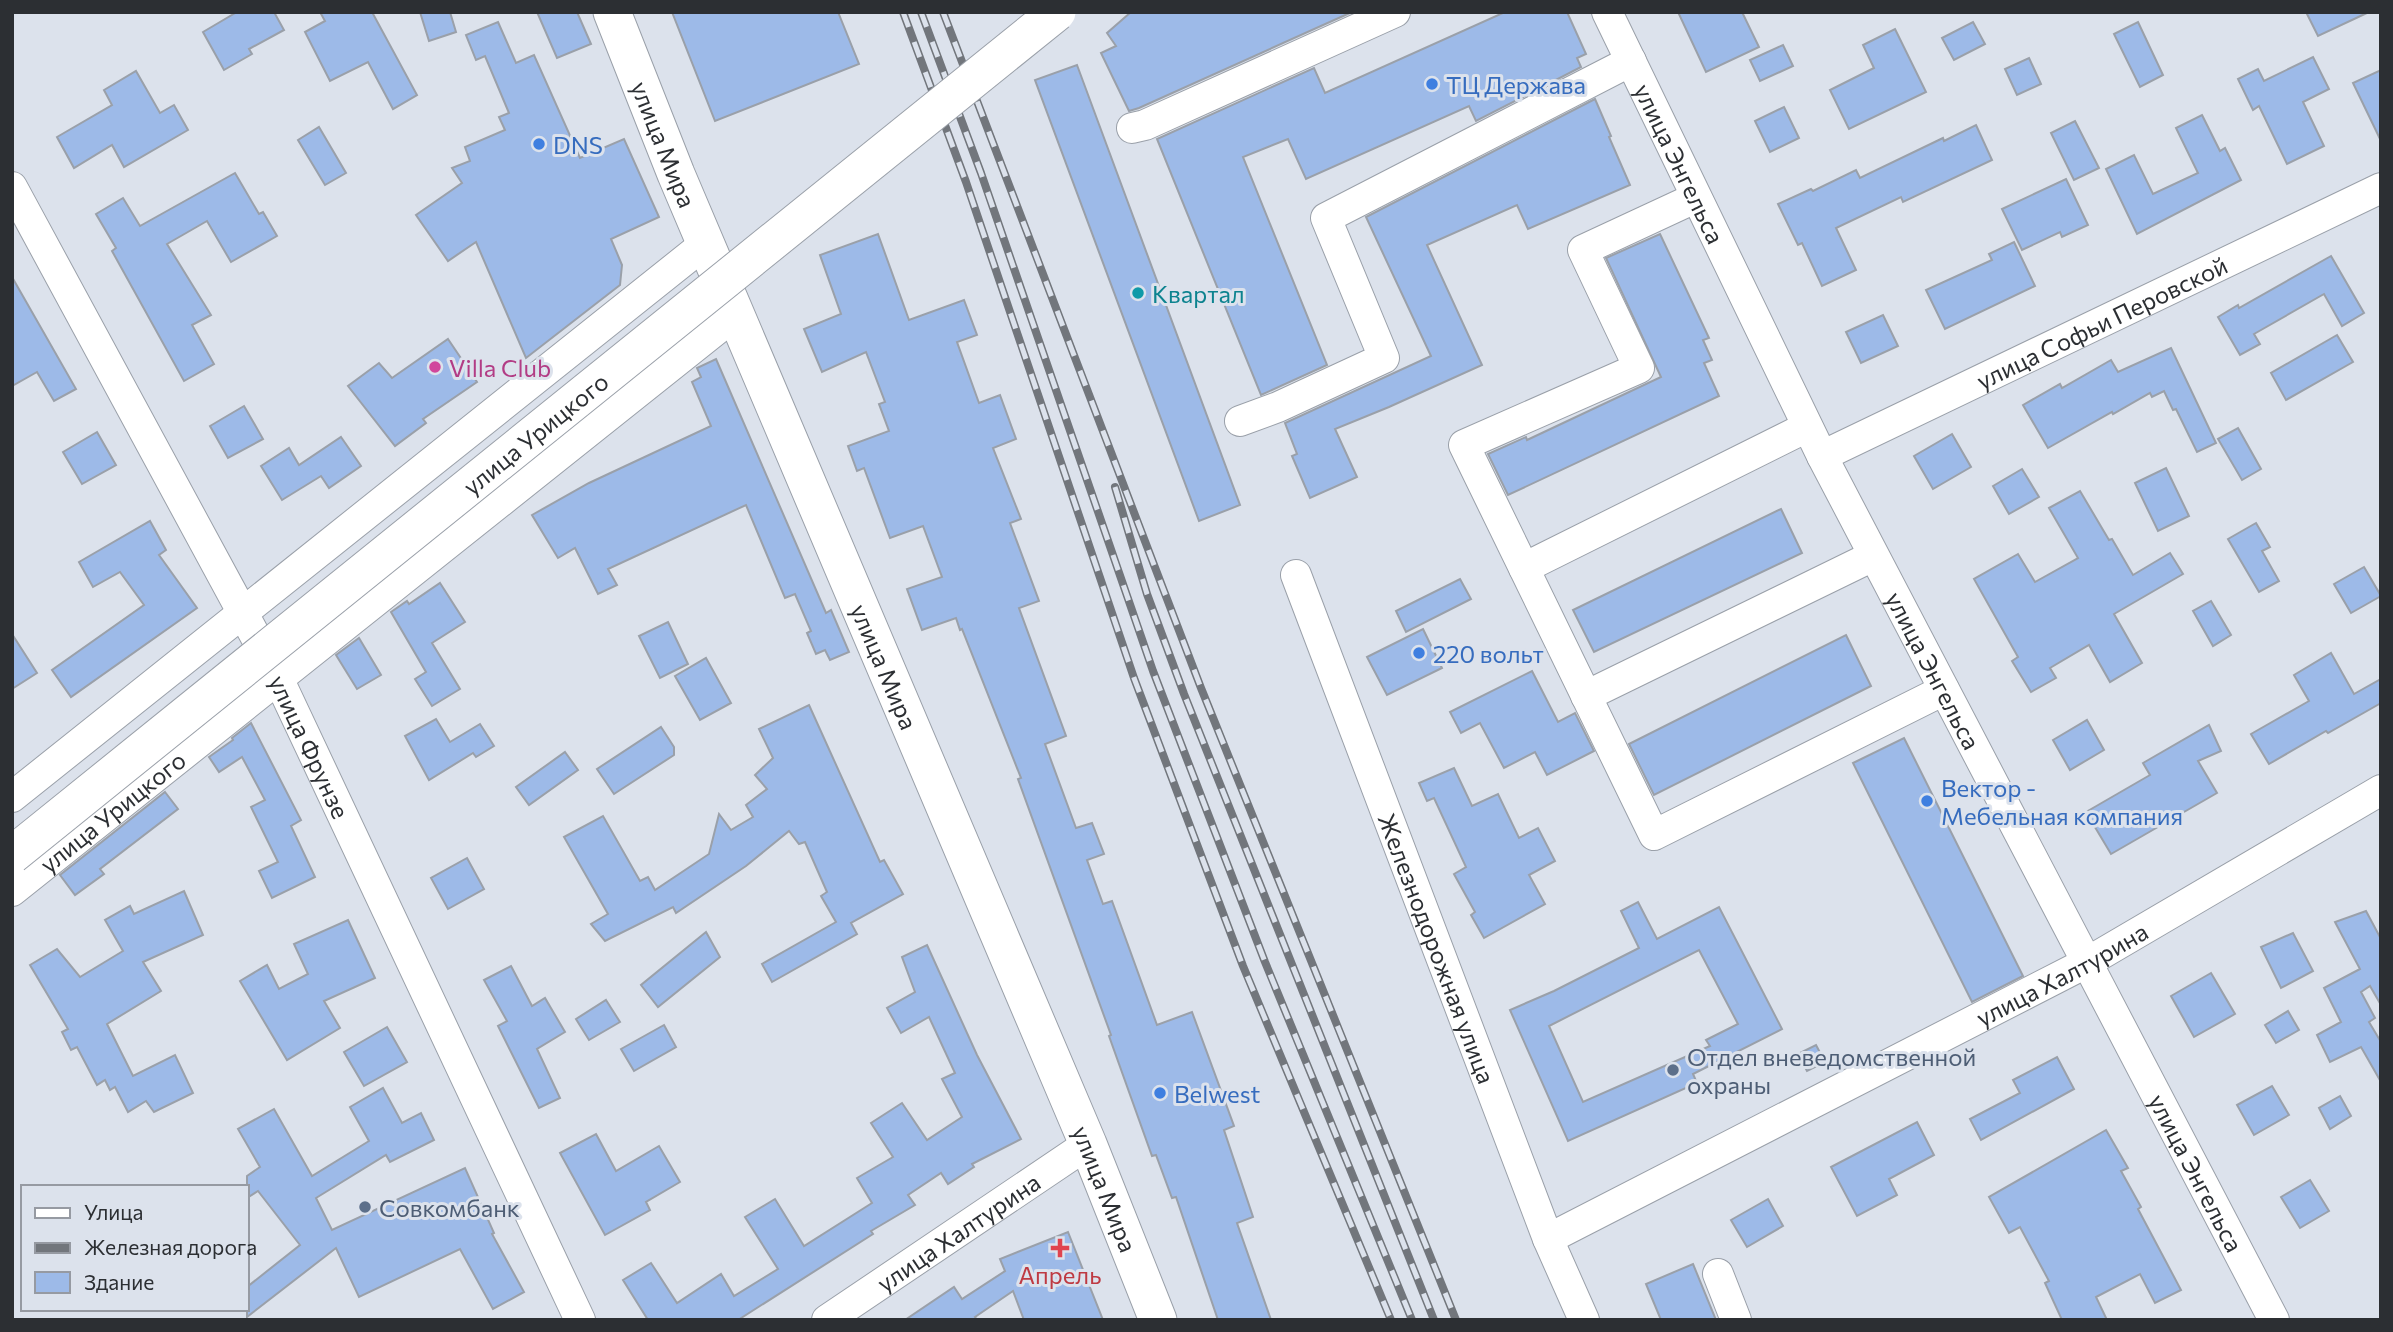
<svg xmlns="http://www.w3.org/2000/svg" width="2393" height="1332" font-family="Commissioner,sans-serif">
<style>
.building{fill:#9dbae8;stroke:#9aa0a9;stroke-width:2;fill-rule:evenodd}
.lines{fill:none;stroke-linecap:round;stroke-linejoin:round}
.minor-casing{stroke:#9aa0a9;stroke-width:32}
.major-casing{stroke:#9aa0a9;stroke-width:39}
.minor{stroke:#fff;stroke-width:30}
.major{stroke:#fff;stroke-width:37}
.rail-casing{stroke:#72767c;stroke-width:8}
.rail{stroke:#dce2ec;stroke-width:5;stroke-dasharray:16;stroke-linecap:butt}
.major-bridge-casing{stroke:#9aa0a9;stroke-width:39;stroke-linecap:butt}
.major-bridge{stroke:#fff;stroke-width:37}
.shop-dot{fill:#3f7fe0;stroke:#dce2ec;stroke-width:2.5}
.culture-dot{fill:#0f9aa8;stroke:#dce2ec;stroke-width:2.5}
.hotel-dot{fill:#d1479c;stroke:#dce2ec;stroke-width:2.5}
.service-dot{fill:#5c6f8a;stroke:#dce2ec;stroke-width:2.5}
.health-dot{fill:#e0444e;stroke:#dce2ec;stroke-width:2.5}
.labels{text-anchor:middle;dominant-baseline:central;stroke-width:6;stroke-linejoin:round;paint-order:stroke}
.shop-label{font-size:24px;fill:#366cbe;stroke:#dce2ec;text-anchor:start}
.street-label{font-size:24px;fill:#2c2f33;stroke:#dce2ec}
.culture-label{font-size:24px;fill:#0d838f;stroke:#dce2ec;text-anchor:start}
.hotel-label{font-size:24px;fill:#b23c85;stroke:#dce2ec;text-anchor:start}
.service-label{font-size:24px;fill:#4e5e75;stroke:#dce2ec;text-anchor:start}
.health-label{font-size:24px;fill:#be3a42;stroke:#dce2ec}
</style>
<rect width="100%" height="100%" fill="#dce2ec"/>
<g class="building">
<path d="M237 12H274L284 30 249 49 252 54 224 70 203 32Z"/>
<path d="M320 12H372L417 95 393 109 368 62 330 81 305 32 325 21Z"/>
<path d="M420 12H450L456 32 429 41Z"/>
<path d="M537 12H577L591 44 557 58Z"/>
<path d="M672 12H838L859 64 715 121Z"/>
<path d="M1131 12H1352L1139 108 1129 111 1101 53 1116 46 1107 33Z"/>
<path d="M1505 12H1567L1586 54 1577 58 1581 67 1476 121 1469 106 1306 179 1288 139 1243 157 1327 365 1261 395 1157 139 1314 68 1325 93Z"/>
<path d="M1678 12H1742L1759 47 1706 72Z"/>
<path d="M2306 12H2369L2318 36Z"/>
<path d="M498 22 516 63 534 55 580 158 624 139 659 217 611 239 622 265 620 285 526 358 476 242 448 261 416 215 462 183 452 168 470 161 465 147 505 130 499 117 509 113 485 56 476 60 466 35Z"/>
<path d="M1973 22 1985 44 1954 60 1942 38Z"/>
<path d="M2138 22 2163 75 2140 87 2114 34Z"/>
<path d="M1895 29 1926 92 1849 129 1830 90 1874 68 1863 45Z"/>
<path d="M1783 45 1793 66 1760 81 1750 60Z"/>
<path d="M2313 57 2329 89 2303 102 2324 146 2287 164 2259 106 2253 110 2238 79 2258 69 2264 81Z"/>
<path d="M2029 58 2041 84 2017 95 2005 69Z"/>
<path d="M1077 65 1240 505 1199 521 1035 80Z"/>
<path d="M2381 70V141L2353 83Z"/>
<path d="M136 71 160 113 174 105 188 130 124 167 112 145 74 168 57 137 112 105 104 90Z"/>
<path d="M1595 99 1611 136 1609 137 1630 185 1528 229 1517 205 1427 245 1482 365 1389 407 1335 429 1357 477 1310 498 1292 456 1297 454 1285 423 1431 356 1366 217Z"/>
<path d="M1784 107 1799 138 1770 152 1755 121Z"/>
<path d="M2202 115 2220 151 2225 148 2241 180 2137 234 2106 169 2134 155 2153 194 2198 173 2176 128Z"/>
<path d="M2075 121 2099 168 2074 180 2051 133Z"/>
<path d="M1976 125 1992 160 1903 202 1901 197 1836 228 1856 270 1822 286 1802 243 1798 245 1778 204 1811 189 1813 191 1856 170 1860 178 1943 138 1944 141Z"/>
<path d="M319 127 346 173 325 185 298 140Z"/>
<path d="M235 173 259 214 263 212 277 236 231 262 207 221 167 244 211 315 192 325 214 364 184 381 112 251 116 248 96 214 123 198 140 226Z"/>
<path d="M2066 179 2088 225 2062 237 2060 232 2022 250 2002 209Z"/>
<path d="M878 234 909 320 964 300 977 335 957 342 979 403 1000 395 1016 439 993 448 1021 519 1010 523 1039 601 1019 608 1066 736 1045 744 1076 828 1092 823 1104 854 1087 860 1103 904 1112 901 1157 1025 1192 1012 1234 1126 1224 1130 1253 1217 1237 1223 1271 1320H1218L1176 1197 1172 1198 1156 1155 1152 1156 1109 1036 1111 1035 1018 779 1021 778 962 629 960 630 956 618 922 630 907 589 942 577 923 526 890 538 864 468 857 471 848 446 889 431 879 404 885 402 866 352 822 372 804 329 841 314 820 255Z"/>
<path d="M1660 234 1709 338 1703 340 1712 360 1704 363 1719 396 1508 495 1488 454 1526 437 1527 440 1661 377 1606 258Z"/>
<path d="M2014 242 2035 286 1945 329 1926 290 1992 260 1989 254Z"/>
<path d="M2331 256 2364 313 2342 326 2324 294 2254 334 2260 344 2240 355 2218 317 2238 305 2239 308Z"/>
<path d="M12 277 76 389 54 401 37 372 12 386Z"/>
<path d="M1883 315 1898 346 1861 363 1846 332Z"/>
<path d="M2337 335 2353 362 2286 400 2271 373Z"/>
<path d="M448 339 477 382 423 419 426 423 395 446 348 386 379 363 392 378Z"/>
<path d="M2171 348 2216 443 2197 452 2176 409 2173 410 2164 391 2152 397 2150 393 2113 414 2112 412 2048 448 2023 405 2060 384 2062 388 2111 360 2118 372Z"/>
<path d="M716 359 826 613 831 610 849 652 830 660 825 650 816 654 807 633 811 631 795 594 785 598 746 505 608 569 617 585 598 594 575 548 558 558 532 515 589 483 711 426 692 382 701 377 697 368Z"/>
<path d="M244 406 263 439 228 458 210 426Z"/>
<path d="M2238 428 2261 469 2242 480 2218 439Z"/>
<path d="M97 432 116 465 82 484 63 452Z"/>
<path d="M1952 434 1971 467 1933 489 1914 456Z"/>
<path d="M341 437 361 466 329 488 321 476 282 500 261 466 289 448 299 465Z"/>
<path d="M2166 468 2189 516 2158 531 2135 483Z"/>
<path d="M2022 469 2039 497 2009 514 1993 486Z"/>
<path d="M2080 491 2109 540 2112 539 2133 575 2170 553 2183 574 2114 614 2142 663 2110 682 2089 645 2050 668 2056 678 2031 692 2012 661 2018 657 1974 579 2018 554 2035 582 2078 558 2049 508Z"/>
<path d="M1781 509 1802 553 1594 652 1573 610Z"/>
<path d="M150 521 166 550 159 555 197 608 71 697 52 670 144 605 120 572 93 587 79 562Z"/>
<path d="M2256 523 2270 547 2262 551 2279 581 2259 592 2228 539Z"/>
<path d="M2364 567 2381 596 2351 613 2334 584Z"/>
<path d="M1460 579 1471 599 1406 632 1396 611Z"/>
<path d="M440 583 465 622 432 643 460 689 432 706 415 679 426 672 391 612 407 601 409 604Z"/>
<path d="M2211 601 2231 635 2213 646 2193 611Z"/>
<path d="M668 622 688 664 660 678 639 636Z"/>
<path d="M1423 629 1442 668 1387 695 1367 657Z"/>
<path d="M12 634 37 673 12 689Z"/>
<path d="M1846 635 1871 686 1654 795 1629 744Z"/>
<path d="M359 638 381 675 357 689 336 655Z"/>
<path d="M2331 653 2354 694 2381 679V703L2328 733 2326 731 2269 764 2251 734 2309 701 2294 675Z"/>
<path d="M706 658 731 703 700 720 675 676Z"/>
<path d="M1532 671 1558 722 1575 713 1594 751 1547 775 1535 752 1504 768 1480 723 1461 733 1450 712Z"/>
<path d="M809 705 880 862 884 860 903 894 851 923 857 934 772 982 762 964 836 922 821 896 827 892 805 842 799 844 789 831 746 866 676 913 673 907 605 941 591 924 608 914 564 837 603 816 640 881 648 877 655 890 709 854 719 814 731 830 753 817 746 805 767 789 755 775 773 758 759 729Z"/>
<path d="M436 719 450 742 480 724 494 746 476 757 473 753 429 780 405 736Z"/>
<path d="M2087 720 2104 750 2070 770 2053 740Z"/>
<path d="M251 723 301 820 291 826 315 877 272 898 259 871 278 862 251 807 265 800 242 757 219 772 209 757 233 740 232 738Z"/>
<path d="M2209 725 2221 751 2198 761 2217 793 2111 854 2086 812 2150 775 2143 763Z"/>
<path d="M661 727 674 747V755L614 794 597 769Z"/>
<path d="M1904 738 2023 976 1972 1002 1853 763Z"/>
<path d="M565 752 578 770 529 805 516 787Z"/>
<path d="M1454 768 1472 806 1498 794 1519 838 1538 828 1555 861 1529 875 1545 904 1484 938 1471 915 1475 912 1454 874 1466 867 1434 798 1427 801 1419 783Z"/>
<path d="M165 792 178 809 100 869 104 874 75 895 60 875Z"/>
<path d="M467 858 484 889 448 909 431 878Z"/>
<path d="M184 891 203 935 143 962 161 991 107 1024 133 1076 175 1055 193 1093 154 1112 146 1101 128 1112 115 1087 110 1090 105 1080 97 1085 77 1047 71 1050 62 1032 68 1029 30 965 57 949 80 977 123 951 105 920 130 906 134 914Z"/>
<path d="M1638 902 1657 939 1719 907 1782 1029 1693 1074 1697 1083 1568 1141 1510 1010 1554 991 1639 948 1621 911ZM1699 950 1738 1024 1706 1040 1710 1046 1583 1102 1549 1026Z"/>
<path d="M2366 911 2381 939V1005L2370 986 2361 992 2375 1018 2369 1022 2381 1042V1082L2361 1047 2330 1062 2317 1035 2341 1022 2324 988 2360 969 2335 922Z"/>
<path d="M348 920 375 978 324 1001 340 1028 287 1060 240 981 267 965 279 989 308 974 294 944Z"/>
<path d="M706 932 720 957 658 1007 641 985Z"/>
<path d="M2293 933 2313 971 2281 988 2261 947Z"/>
<path d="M927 945 977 1055 1021 1139 972 1164 974 1167 948 1184 941 1173 908 1195 915 1205 871 1231 873 1234 738 1320H648L623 1280 651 1263 677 1303 721 1274 734 1296 778 1269 745 1217 775 1199 804 1246 872 1203 857 1178 893 1157 871 1123 902 1103 927 1140 962 1117 942 1079 955 1073 929 1017 901 1033 887 1008 915 992 902 957Z"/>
<path d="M511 966 532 1006 545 998 565 1032 537 1049 560 1098 539 1108 498 1026 507 1021 484 980Z"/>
<path d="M2211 973 2235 1014 2194 1037 2171 996Z"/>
<path d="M606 1000 620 1022 589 1040 576 1019Z"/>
<path d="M2288 1011 2299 1030 2276 1043 2265 1025Z"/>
<path d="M664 1025 676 1047 634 1071 621 1049Z"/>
<path d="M387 1027 407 1062 364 1086 344 1052Z"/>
<path d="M1816 1045 1825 1062 1807 1071 1798 1054Z"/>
<path d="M2057 1057 2074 1089 1981 1140 1970 1119 2020 1093 2013 1080Z"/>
<path d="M2272 1086 2289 1115 2254 1135 2237 1105Z"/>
<path d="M383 1088 402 1123 421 1113 434 1140 390 1162 386 1155 316 1198 332 1230 465 1168 494 1233 492 1234 524 1292 493 1309 460 1249 359 1297 336 1248 247 1317V1287L300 1245 258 1191 247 1198V1176L260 1167 238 1129 274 1109 312 1176 369 1141 350 1107Z"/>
<path d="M2340 1096 2351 1116 2330 1129 2319 1108Z"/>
<path d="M1917 1122 1934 1155 1889 1179 1897 1195 1857 1216 1831 1167Z"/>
<path d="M2106 1130 2128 1168 2121 1171 2141 1207 2138 1209 2181 1290 2155 1303 2140 1274 2096 1297 2107 1320H2062L2045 1283 2049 1281 2020 1227 2009 1233 1989 1197Z"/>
<path d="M596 1134 616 1171 659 1146 680 1182 646 1202 650 1210 605 1235 560 1153Z"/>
<path d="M2310 1180 2329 1211 2300 1228 2281 1197Z"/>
<path d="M1768 1199 1783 1226 1747 1247 1731 1220Z"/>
<path d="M1068 1232 1103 1320H1024L1013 1291 975 1317 977 1320H905L954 1287 962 1299 1005 1271 1000 1259Z"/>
<path d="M1693 1264 1716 1320H1661L1646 1284Z"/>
</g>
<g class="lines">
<g class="minor-casing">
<g id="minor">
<path id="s1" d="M1607 12 1822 456 2274 1320"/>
<path d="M1132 128 1145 125 1395 12"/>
<path id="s2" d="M12 187 278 678 580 1320"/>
<path d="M1695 198 1583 250 1639 368 1464 445 1654 835 1944 690"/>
<path d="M1240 421 1278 407 1384 358 1326 218 1631 61"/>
<path id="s3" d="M1822 456 2381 188"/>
<path d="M1524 568 1807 427"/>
<path id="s4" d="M1296 575 1548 1239 1584 1320"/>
<path d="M1586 696 1873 556"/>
<path d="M12 797 706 243"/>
<path id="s5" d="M12 891 736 314"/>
<path id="s6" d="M1548 1239 2086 963 2381 790"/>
<path d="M1718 1274 1736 1320"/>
<path id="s7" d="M827 1320 1088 1144"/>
</g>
</g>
<g class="major-casing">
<g id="major">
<path id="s8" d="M612 12 676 174 1088 1144 1158 1320"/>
</g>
</g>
<use href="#minor" class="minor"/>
<use href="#major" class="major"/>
<g class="rail-casing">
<g id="rail">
<path d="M903 12 966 182 1134 678 1243 966 1391 1320"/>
<path d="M921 12 981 173 1153 671 1265 962 1412 1320"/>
<path d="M943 12 1201 688 1456 1320"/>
<path d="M1115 487 1147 594 1184 694 1434 1320"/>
</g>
</g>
<use href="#rail" class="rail"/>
<g class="major-bridge-casing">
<g id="major-bridge">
<path id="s9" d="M12 855 1057 12"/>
</g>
</g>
<use href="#major-bridge" class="major-bridge"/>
</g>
<g class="shop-dot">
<circle cx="1432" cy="84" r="7"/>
<circle cx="539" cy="144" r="7"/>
<circle cx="1419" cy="653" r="7"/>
<circle cx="1927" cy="801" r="7"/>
<circle cx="1160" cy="1093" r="7"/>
</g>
<circle class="culture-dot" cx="1138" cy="293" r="7"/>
<circle class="hotel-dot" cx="435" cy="367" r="7"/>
<g class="service-dot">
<circle cx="1673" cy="1070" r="7"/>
<circle cx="365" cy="1207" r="7"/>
</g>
<path class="health-dot" d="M1056.5 1237.5h7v7h7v7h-7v7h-7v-7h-7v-7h7z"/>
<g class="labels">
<g class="shop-label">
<text x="1446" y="84">ТЦ Держава</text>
<text x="553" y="144">DNS</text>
<text x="1433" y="653">220 вольт</text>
<text x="1941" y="787">Вектор -<tspan x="1941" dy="28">Мебельная компания</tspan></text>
<text x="1174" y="1093">Belwest</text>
</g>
<g class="street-label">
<text stroke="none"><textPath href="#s8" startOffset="142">улица Мира</textPath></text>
<text stroke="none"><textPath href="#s1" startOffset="168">улица Энгельса</textPath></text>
<text stroke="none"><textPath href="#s3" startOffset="310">улица Софьи Перовской</textPath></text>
<text stroke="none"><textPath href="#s9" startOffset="672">улица Урицкого</textPath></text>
<text stroke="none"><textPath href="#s8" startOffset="709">улица Мира</textPath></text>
<text stroke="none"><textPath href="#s1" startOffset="735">улица Энгельса</textPath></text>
<text stroke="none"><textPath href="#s2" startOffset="634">улица Фрунзе</textPath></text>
<text stroke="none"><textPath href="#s5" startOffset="128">улица Урицкого</textPath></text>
<text stroke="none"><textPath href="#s4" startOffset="399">Железнодорожная улица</textPath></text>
<text stroke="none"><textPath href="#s6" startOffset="578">улица Халтурина</textPath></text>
<text stroke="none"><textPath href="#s1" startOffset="1302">улица Энгельса</textPath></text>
<text stroke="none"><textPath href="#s8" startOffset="1276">улица Мира</textPath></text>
<text stroke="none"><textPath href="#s7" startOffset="158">улица Халтурина</textPath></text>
</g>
<g class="culture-label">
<text x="1152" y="293">Квартал</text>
</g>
<g class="hotel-label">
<text x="449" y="367">Villa Club</text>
</g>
<g class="service-label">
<text x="1687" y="1056">Отдел вневедомственной<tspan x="1687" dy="28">охраны</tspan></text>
<text x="379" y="1207">Совкомбанк</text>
</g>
<g class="health-label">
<text x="1060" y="1274">Апрель</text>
</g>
</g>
<rect width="2393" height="1332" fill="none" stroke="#2c2f33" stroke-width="28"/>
<rect x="21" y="1185" width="228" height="126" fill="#dce2ec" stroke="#969aa2" stroke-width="2"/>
<rect x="35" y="1208" width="35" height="10" fill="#ffffff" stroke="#969aa2" stroke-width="2"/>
<text x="84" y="1220" font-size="21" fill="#2c2f33">Улица</text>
<rect x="35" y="1243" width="35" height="10" fill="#72767c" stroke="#969aa2" stroke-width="2"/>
<text x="84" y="1255" font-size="21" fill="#2c2f33">Железная дорога</text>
<rect x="35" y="1272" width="35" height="21" fill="#9dbae8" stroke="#969aa2" stroke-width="2"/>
<text x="84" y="1290" font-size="21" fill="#2c2f33">Здание</text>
</svg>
